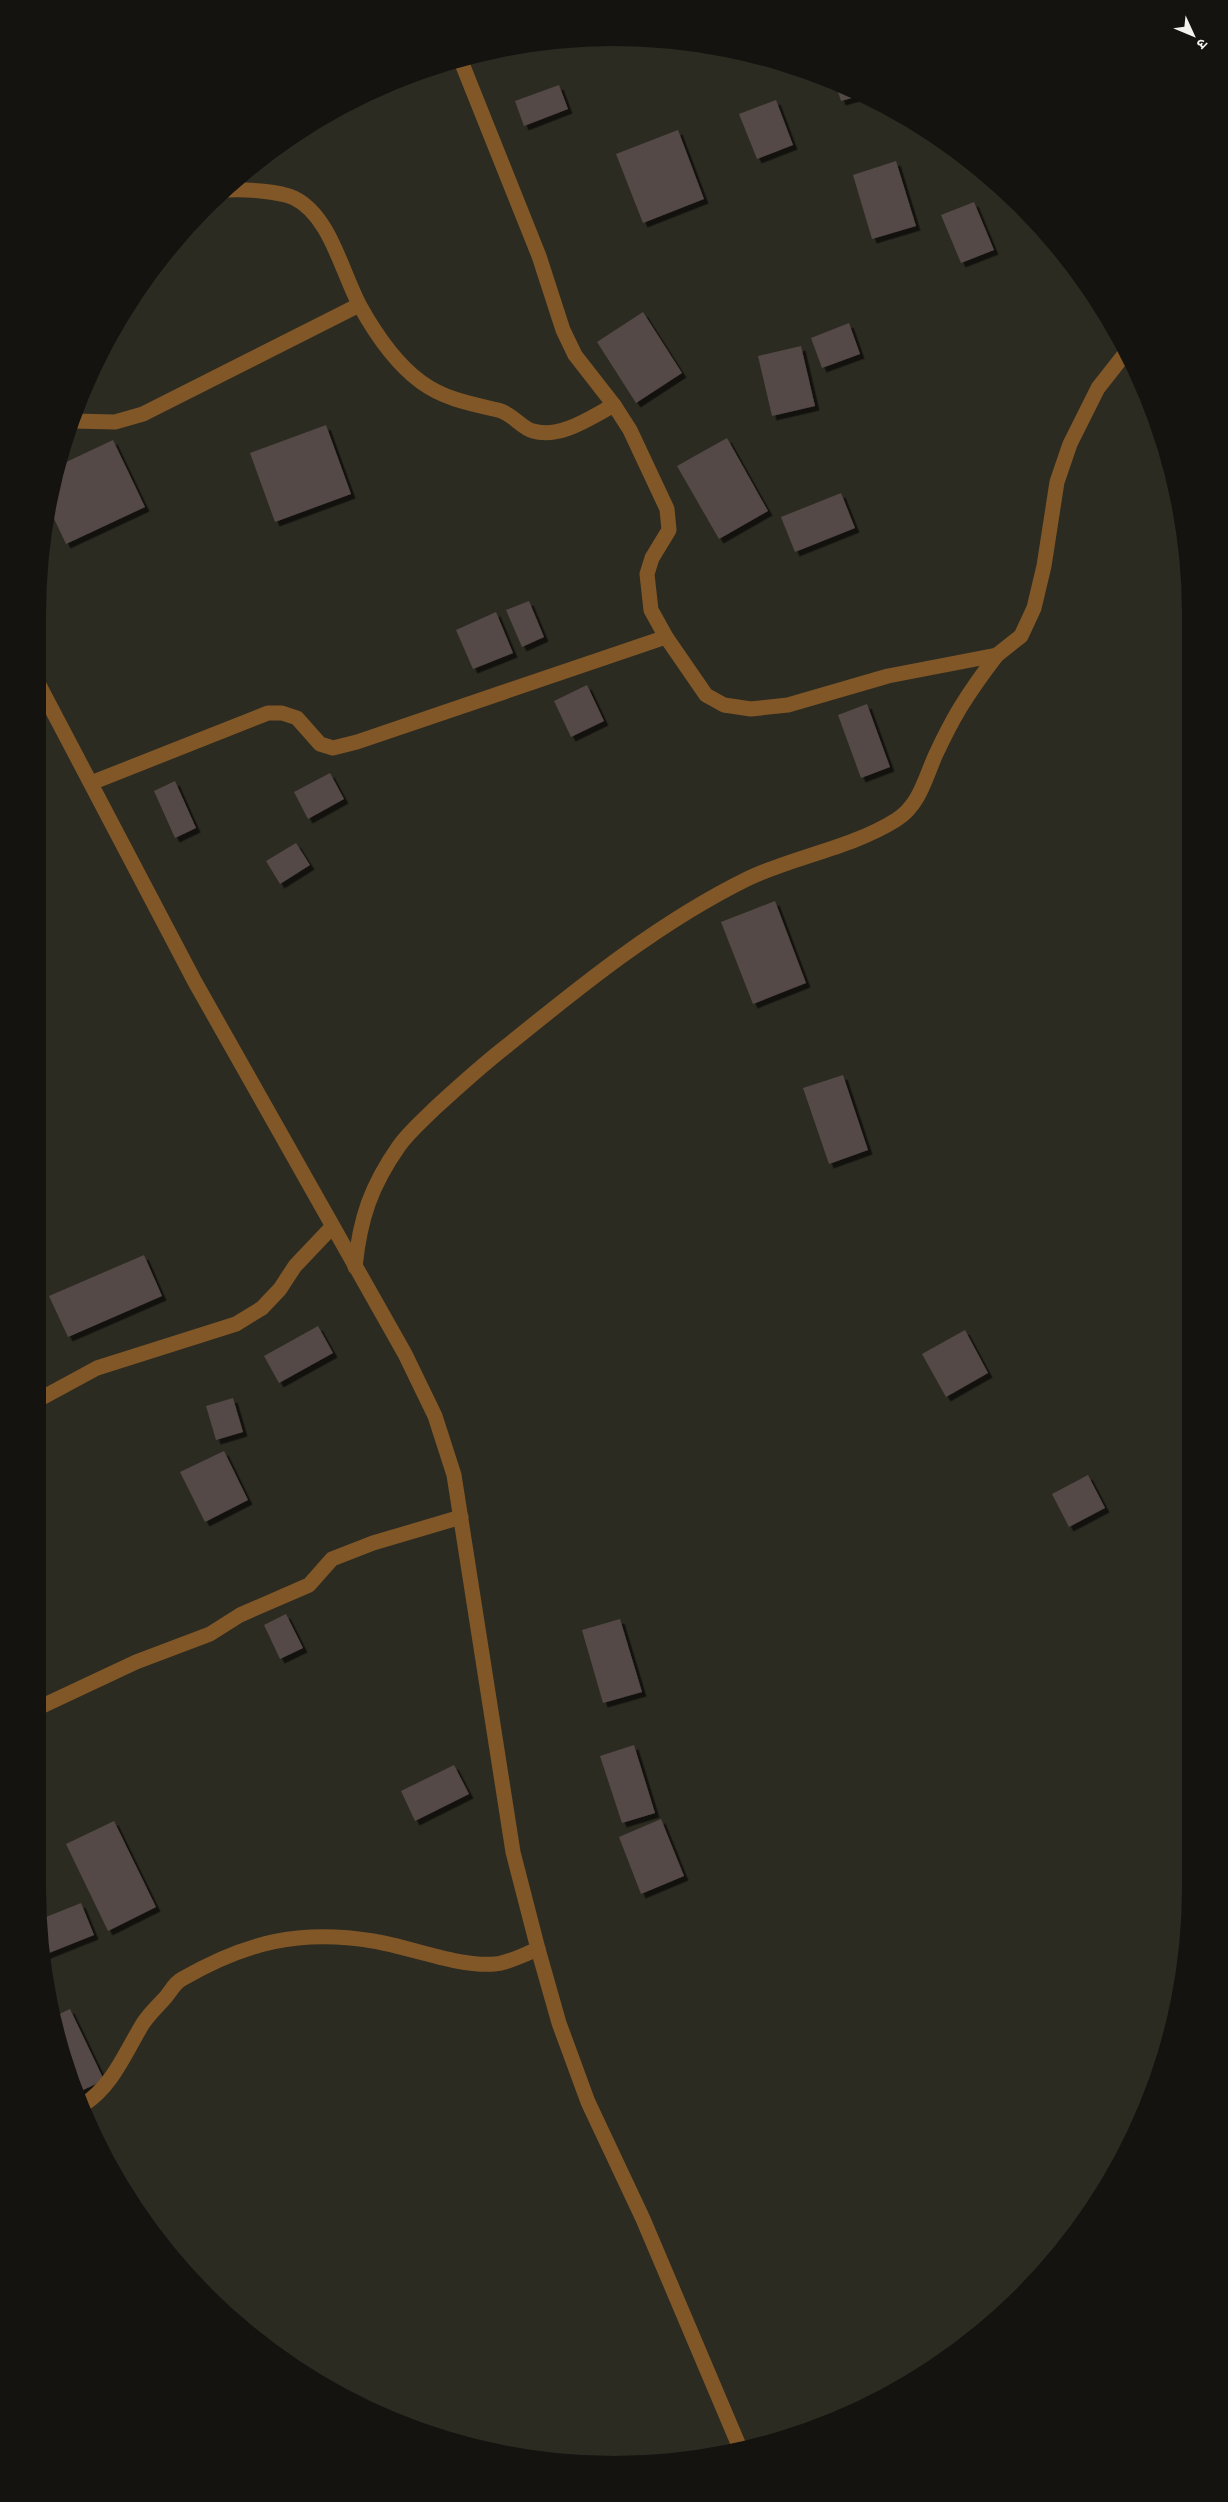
<svg xmlns="http://www.w3.org/2000/svg" width="1228" height="2502" font-family="'Asap Condensed','Noto Sans Devanagari',sans-serif">
<style>
.building{fill:#544846;filter:url(#shadow)}
.lines{fill:none;stroke-linecap:round;stroke-linejoin:round}
.street{stroke:#815727;stroke-width:15}
</style>
<defs>
<filter id="shadow"><feDropShadow dx="4.5" dy="4.5" stdDeviation="0" flood-color="#0009"/></filter>
</defs>
<rect width="100%" height="100%" fill="#2c2b21"/>
<g class="building">
<path d="M835 82 859 96 841 101Z"/>
<path d="M559 85 568 109 524 126 515 101Z"/>
<path d="M776 100 793 145 757 159 739 114Z"/>
<path d="M678 130 704 199 643 223 616 154Z"/>
<path d="M896 161 916 226 872 239 853 175Z"/>
<path d="M974 202 994 250 961 263 941 215Z"/>
<path d="M643 312 682 373 636 403 597 342Z"/>
<path d="M849 323 860 354 822 368 811 338Z"/>
<path d="M801 346 815 406 772 416 758 356Z"/>
<path d="M326 425 351 494 275 522 250 453Z"/>
<path d="M727 438 768 511 719 539 677 466Z"/>
<path d="M113 440 145 507 66 544 48 506 60 465Z"/>
<path d="M841 493 855 528 795 552 781 517Z"/>
<path d="M529 601 544 637 522 647 506 610Z"/>
<path d="M496 612 513 653 473 669 456 630Z"/>
<path d="M587 685 604 721 571 737 554 701Z"/>
<path d="M867 704 890 767 861 778 838 715Z"/>
<path d="M330 773 344 799 308 819 294 792Z"/>
<path d="M175 781 196 828 175 838 154 791Z"/>
<path d="M296 843 310 865 280 884 266 861Z"/>
<path d="M775 901 806 983 753 1004 721 922Z"/>
<path d="M843 1075 868 1150 829 1164 803 1088Z"/>
<path d="M144 1255 162 1296 68 1337 49 1296Z"/>
<path d="M318 1326 333 1353 279 1383 264 1356Z"/>
<path d="M965 1330 988 1373 946 1397 922 1354Z"/>
<path d="M233 1398 243 1432 216 1440 206 1406Z"/>
<path d="M224 1451 248 1500 205 1522 180 1472Z"/>
<path d="M1088 1475 1105 1508 1069 1527 1052 1494Z"/>
<path d="M286 1614 303 1648 280 1659 264 1625Z"/>
<path d="M620 1619 642 1692 603 1703 582 1630Z"/>
<path d="M634 1745 655 1813 622 1823 600 1756Z"/>
<path d="M454 1765 469 1794 415 1821 401 1791Z"/>
<path d="M661 1819 684 1876 641 1894 619 1837Z"/>
<path d="M114 1821 156 1907 108 1931 66 1844Z"/>
<path d="M81 1903 94 1935 44 1955 41 1919Z"/>
<path d="M70 2009 104 2080 77 2093 68 2074 53 2017Z"/>
</g>
<g class="lines">
<g class="street">
<path d="M461 61 539 256 563 330 575 355 614 405 630 430 667 509 669 530 652 558 647 574 651 610 666 637 706 695 724 705 751 709 788 705 888 676 997 655 1021 636 1034 608 1044 566 1057 482 1070 444 1098 388 1124 355"/>
<path d="M227 190C243 189 279 191 294 198 330 215 342 273 360 306 375 333 395 363 421 382 444 399 471 404 498 410 512 413 521 428 533 431 561 439 591 417 614 405"/>
<path d="M73 421 115 422 143 414 359 305"/>
<path d="M38 683 195 982 405 1354 435 1416 454 1475 513 1852 538 1949 559 2023 588 2102 643 2219 740 2448"/>
<path d="M91 783 268 713H282L297 718 320 744 333 748 357 742 666 637"/>
<path d="M355 1267C360 1218 371 1186 399 1146 409 1132 422 1121 434 1109 458 1087 482 1065 508 1045 583 984 661 921 749 878 796 856 851 848 896 820 920 805 925 778 936 754 943 739 951 723 960 708 971 690 984 672 997 655"/>
<path d="M38 1400 97 1368 236 1324 262 1308 280 1289 295 1266 332 1227"/>
<path d="M38 1708 136 1662 210 1634 240 1615 309 1585 332 1559 373 1543 461 1517"/>
<path d="M83 2105C113 2085 124 2055 142 2025 148 2015 157 2007 164 1999 170 1993 174 1983 182 1979 246 1942 300 1929 373 1941 411 1947 457 1967 495 1964 509 1963 525 1954 538 1949"/>
</g>
</g>
<path d="M0 0H1228V2502H0ZM614 46H614A568 568 0 0 1 1182 614V1888A568 568 0 0 1 614 2456H614A568 568 0 0 1 46 1888V614A568 568 0 0 1 614 46Z" fill="#14130f" fill-rule="evenodd"/>
<g transform="translate(1193 35) rotate(134)" stroke="#14130f" stroke-width="4" paint-order="stroke">
<path d="M0-4L9 19L0 12L-9 19Z" fill="#f4f3ed"/>
<text y="-8" font-size="14" font-weight="bold" text-anchor="middle" fill="#f4f3ed">उ</text>
</g>
</svg>
